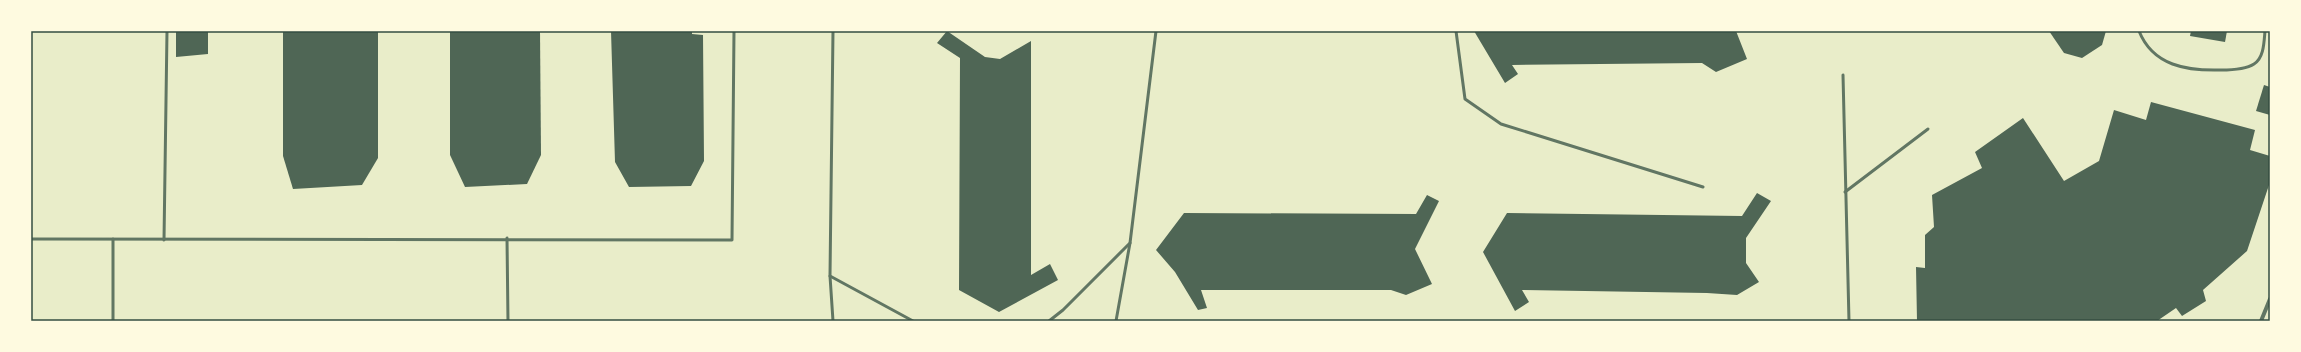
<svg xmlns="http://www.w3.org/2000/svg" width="2301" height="352" font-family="Helvetica,sans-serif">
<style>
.building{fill:#4f6655}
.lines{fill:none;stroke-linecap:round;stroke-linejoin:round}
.service{stroke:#617663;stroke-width:3}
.minor{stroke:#617663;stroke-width:4}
.neatline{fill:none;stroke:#344e41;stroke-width:1.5}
</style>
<rect width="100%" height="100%" fill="#e9edc9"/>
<g class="building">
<path d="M176 31H208V54L176 57Z"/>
<path d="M283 31H378V158L362 185 293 189 283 156Z"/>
<path d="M450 31H540L541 155 527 184 465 187 450 155Z"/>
<path d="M611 31H692V34L703 35 704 161 691 186 629 187 615 162Z"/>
<path d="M947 31 985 57 1000 59 1031 41V275L1050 264 1058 280 999 312 959 290 960 58 937 43Z"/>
<path d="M1474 31H1736L1747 59 1716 72 1702 63 1512 65 1518 74 1505 83Z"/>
<path d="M2049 31H2106L2102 45 2082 58 2064 53Z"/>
<path d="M2191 31H2227L2225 42 2190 36Z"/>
<path d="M2264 85 2270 87V115L2256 111Z"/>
<path d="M2151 102 2255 130 2250 150 2270 156V182L2247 251 2203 290 2206 301 2182 316 2176 308 2157 321H1917L1916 267 1925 268V235L1934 227 1932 195 1982 168 1975 152 2023 118 2064 181 2099 161 2114 110 2146 120Z"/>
<path d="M1757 193 1771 201 1746 238V263L1759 282 1737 295 1707 293 1522 290 1529 302 1515 311 1483 252 1507 213 1742 216Z"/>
<path d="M1427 195 1439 201 1415 249 1432 284 1406 295 1391 290H1201L1207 308 1198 310 1175 272 1156 250 1184 213 1416 214Z"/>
</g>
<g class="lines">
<g class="service">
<path d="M1456 31 1465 99 1501 124 1703 187"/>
<path d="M2139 31C2153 66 2187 71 2221 70 2230 70 2245 70 2254 64 2264 58 2264 42 2265 31"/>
<path d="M1843 75 1849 321"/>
<path d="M1845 192 1928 129"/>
<path d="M507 238 508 321"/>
<path d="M31 239 732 240 734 31"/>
<path d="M164 240 167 31"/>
<path d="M830 276 913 321"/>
<path d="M113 321V239"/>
<path d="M833 321 830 276 833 31"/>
<path d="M1049 321 1063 310 1130 243"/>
<path d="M1116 321 1130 243 1156 31"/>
</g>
<path class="minor" d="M2261 321 2270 299"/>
</g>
<rect width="2301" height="352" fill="none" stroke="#fefae0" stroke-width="64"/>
<rect x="32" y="32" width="2237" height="288" class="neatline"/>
</svg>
